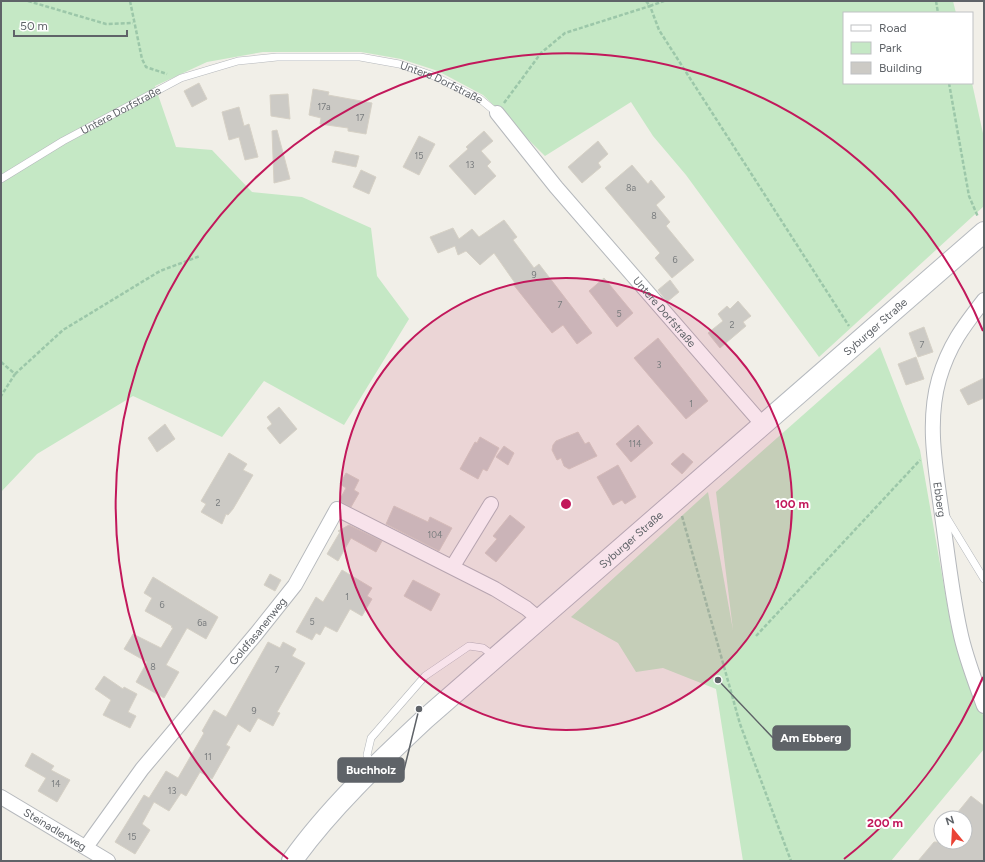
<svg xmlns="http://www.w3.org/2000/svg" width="985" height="862" font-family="Figtree,sans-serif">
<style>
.green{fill:#c5e8c5}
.building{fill:#cccac5;stroke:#d6d1c6}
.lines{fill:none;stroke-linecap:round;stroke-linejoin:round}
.lane-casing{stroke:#b5b8bc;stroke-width:8}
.street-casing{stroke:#b5b8bc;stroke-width:16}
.secondary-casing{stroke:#b6babf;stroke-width:22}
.path{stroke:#9cc7a9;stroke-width:2.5;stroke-dasharray:4 2;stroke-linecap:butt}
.lane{stroke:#fff;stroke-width:7}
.street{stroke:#fff;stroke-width:14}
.secondary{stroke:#fff;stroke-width:20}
.ring{fill:none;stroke:#c2185b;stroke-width:2}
.labels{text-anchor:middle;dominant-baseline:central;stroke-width:4;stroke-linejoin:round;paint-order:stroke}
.number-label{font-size:9px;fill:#7a7d7f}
.street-label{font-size:11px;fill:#5f6368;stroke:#fff}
.centre{fill:#c2185b;stroke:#fff;stroke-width:2}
.ring-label{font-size:12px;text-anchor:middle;font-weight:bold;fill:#c2185b;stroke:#fff;stroke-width:4;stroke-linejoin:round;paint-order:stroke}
.leader{fill:none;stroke:#5f6368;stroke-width:1.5}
.callout-dot{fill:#5f6368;stroke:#fff;stroke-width:1.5}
.callout{fill:#5f6368;stroke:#5f6368;stroke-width:1.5}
.callout-label{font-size:12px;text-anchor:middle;font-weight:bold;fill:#fff}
</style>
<rect width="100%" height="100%" fill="#f1efe8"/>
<g class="green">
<path d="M1 1H953L956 13H844V83H972L984 138V206L819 357 686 175 653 136 631 102 545 156 483 95 438 71 401 59 361 52H263L207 62 155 86 176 147 212 150 252 192 302 197 371 228 377 276 409 319 344 425 264 381 222 437 133 396 37 454 1 492Z"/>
<path d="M880 347 920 450 951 626 984 718V749L891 861H743L716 689 663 668 636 672 618 643 571 617 708 492 733 630 716 492Z"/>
</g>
<g class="building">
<path d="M199 83 207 99 192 107 184 91Z"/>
<path d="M313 89 329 92 328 95 372 103 366 134 348 131V128L320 124 321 118 309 115Z"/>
<path d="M288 94 290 119 271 116 270 95Z"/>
<path d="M239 107 244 126 249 124 258 157 245 160 239 137 229 140 222 112Z"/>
<path d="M277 130 290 179 274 183 272 131Z"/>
<path d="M484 131 493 141 481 151 491 162 487 166 496 176 475 195 449 166 468 149 466 147Z"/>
<path d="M419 136 435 144 419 175 403 167Z"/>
<path d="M598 141 608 154 598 163 601 167 582 183 568 167Z"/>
<path d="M335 151 359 156 356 167 332 162Z"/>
<path d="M632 165 648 184 651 180 665 197 656 205 670 222 666 226 694 260 672 278 655 258 660 253 605 188Z"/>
<path d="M361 170 376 177 369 194 353 187Z"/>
<path d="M504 220 517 237 513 240 534 268 539 264 592 333 577 344 563 325 552 333 513 284 515 283 494 253 480 265 466 251 458 255 455 246 438 253 430 237 453 228 459 239 472 229 479 237Z"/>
<path d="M604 278 633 313 617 327 589 291Z"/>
<path d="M670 280 679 292 667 302 658 290Z"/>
<path d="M738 301 751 316 743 322 746 326 720 348 708 333 723 321 718 314 727 306 730 309Z"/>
<path d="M924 327 933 352 918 357 909 333Z"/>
<path d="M658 338 708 401 686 419 634 358Z"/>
<path d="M916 357 924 379 906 385 898 364Z"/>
<path d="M984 378V398L968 405 960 390Z"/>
<path d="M279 407 297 429 280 444 267 428 272 424 267 417Z"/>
<path d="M165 424 175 439 157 452 148 438Z"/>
<path d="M638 425 653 443 631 462 616 444Z"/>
<path d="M578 432 585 444 589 442 597 456 569 469 564 466 561 458 557 460 552 450 553 445 556 441Z"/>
<path d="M480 437 499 448 487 471 483 469 478 479 460 469 475 442 477 443Z"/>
<path d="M504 446 514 453 508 465 496 457Z"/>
<path d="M229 453 247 464 243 470 253 475 233 509 228 515 226 514 222 524 201 512 206 504 201 501Z"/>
<path d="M683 453 693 462 682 474 671 464Z"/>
<path d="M618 465 636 497 625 504 622 500 613 505 597 477Z"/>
<path d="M346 473 359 480 354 490 359 493 351 507 339 501 346 488 340 484Z"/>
<path d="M394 506 428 522 430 517 452 528 439 551 386 524Z"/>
<path d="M510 515 525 527 496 562 485 553 497 539 493 536Z"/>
<path d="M349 525 382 541 376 552 351 538 338 561 327 554 340 532 338 531Z"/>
<path d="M342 570 372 588 367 596 372 599 362 616 350 609 337 632 325 626 320 635 316 633 312 640 296 632 316 597 323 602Z"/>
<path d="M270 574 281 580 275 591 264 585Z"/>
<path d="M153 577 218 617 206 639 187 628 166 665 179 672 164 698 136 682 147 662 124 649 133 634 161 648 173 628 171 627 172 626 145 611 152 598 144 593Z"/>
<path d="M413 580 440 594 431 611 404 596Z"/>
<path d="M268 642 280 648 283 642 296 649 292 656 305 663 277 712 280 713 273 726 258 718 250 732 238 724 226 745 230 747 212 779 200 772 186 796 181 793 169 811 154 802 142 824 150 830 135 854 115 842 144 795 149 798 166 771 178 778 204 733 202 731 214 710 226 717Z"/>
<path d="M104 676 123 689 124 687 137 694 128 712 136 716 130 728 103 715 111 700 95 689Z"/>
<path d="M32 753 54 766 51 770 70 780 57 802 38 791 46 778 25 766Z"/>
<path d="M971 796 984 806V861H918L934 842H965V818H953Z"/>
</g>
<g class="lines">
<g class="lane-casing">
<g id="lane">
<path id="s1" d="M1 179 63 141 181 78 238 61 277 57H360L399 64 434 76 480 99 497 113"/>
<path d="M945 515 984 579"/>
<path d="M372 767 367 755 371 738 425 676 469 646 483 648 494 656"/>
</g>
</g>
<g class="street-casing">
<g id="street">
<path id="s2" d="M497 113 556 187 763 425"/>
<path id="s3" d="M984 300C963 327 949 345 939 379 927 421 935 465 941 508 947 549 951 590 960 631 965 656 975 681 984 706"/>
<path d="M453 566 491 504"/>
<path id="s4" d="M1 797 108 861"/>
<path id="s5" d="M86 847 142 769 256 634 295 585 337 509 495 589 526 608 539 619"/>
</g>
</g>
<g class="secondary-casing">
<g id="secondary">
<path id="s6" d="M292 861C329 809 378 763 425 719L984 232"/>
</g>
</g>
<g class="path">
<path d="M28 1 106 24 133 23"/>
<path d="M130 1 142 59 146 67 167 74"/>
<path d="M646 1 650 6 664 1"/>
<path d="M936 1 938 13"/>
<path d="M949 83 969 196 978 217"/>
<path d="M504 103 541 53 565 33 650 6 659 30 849 326"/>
<path d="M1 362 15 374 1 396"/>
<path d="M15 374 63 330 160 271 200 256"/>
<path d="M682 516 740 724 791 861"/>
<path d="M756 636 920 460"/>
</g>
<use href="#lane" class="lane"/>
<use href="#street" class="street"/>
<use href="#secondary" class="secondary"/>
</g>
<circle cx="566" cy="504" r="226" fill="#c2185b" fill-opacity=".12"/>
<g class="ring">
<circle cx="566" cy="504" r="226"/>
<path d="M983 677A451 451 0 0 1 844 859M288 859A451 451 0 1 1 983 331"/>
</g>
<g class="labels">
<g class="number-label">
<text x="324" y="106">17a</text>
<text x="360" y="117">17</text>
<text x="419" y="155">15</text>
<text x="470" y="164">13</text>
<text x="631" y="187">8a</text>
<text x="654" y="215">8</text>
<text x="675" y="259">6</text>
<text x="534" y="274">9</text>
<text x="560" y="304">7</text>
<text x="619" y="313">5</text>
<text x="732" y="324">2</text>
<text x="922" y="344">7</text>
<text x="659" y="364">3</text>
<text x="691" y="403">1</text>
<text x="635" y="443">114</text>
<text x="218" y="502">2</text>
<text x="435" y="534">104</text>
<text x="347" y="596">1</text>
<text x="162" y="604">6</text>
<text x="312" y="621">5</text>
<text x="202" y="622">6a</text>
<text x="153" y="666">8</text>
<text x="277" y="669">7</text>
<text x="254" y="710">9</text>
<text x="208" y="756">11</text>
<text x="56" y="783">14</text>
<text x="172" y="790">13</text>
<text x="132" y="836">15</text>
</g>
<g class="street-label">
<text stroke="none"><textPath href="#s1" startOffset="474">Untere Dorfstraße</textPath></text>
<text stroke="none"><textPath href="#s1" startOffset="138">Untere Dorfstraße</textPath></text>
<text stroke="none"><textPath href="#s2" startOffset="260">Untere Dorfstraße</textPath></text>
<text stroke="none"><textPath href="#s6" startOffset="792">Syburger Straße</textPath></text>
<text stroke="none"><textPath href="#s3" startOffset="213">Ebberg</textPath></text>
<text stroke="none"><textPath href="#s6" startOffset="468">Syburger Straße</textPath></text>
<text stroke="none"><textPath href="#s5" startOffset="276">Goldfasanenweg</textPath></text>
<text stroke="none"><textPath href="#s4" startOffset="63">Steinadlerweg</textPath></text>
</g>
</g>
<circle cx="566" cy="504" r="6" class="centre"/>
<g class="ring-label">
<text x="792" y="508">100 m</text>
<text x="885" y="827">200 m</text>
</g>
<path class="leader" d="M718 680L773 738M419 709L404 770"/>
<g class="callout-dot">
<circle cx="718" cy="680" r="4"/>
<circle cx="419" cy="709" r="4"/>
</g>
<g class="callout">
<rect x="773" y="726" width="77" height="24" rx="4"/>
<rect x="338" y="758" width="66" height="24" rx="4"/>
</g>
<g class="callout-label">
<text x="811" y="742">Am Ebberg</text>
<text x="371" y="774">Buchholz</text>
</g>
<rect width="985" height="862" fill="none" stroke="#5f6368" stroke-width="4"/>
<rect x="843" y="12" width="130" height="72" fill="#ffffff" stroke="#bfc1c3"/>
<rect x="851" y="25" width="20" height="6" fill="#ffffff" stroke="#bfc1c3"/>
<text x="879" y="32" font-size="12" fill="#5f6368">Road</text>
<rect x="851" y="42" width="20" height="12" fill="#c5e8c5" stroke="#bfc1c3"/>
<text x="879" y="52" font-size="12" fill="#5f6368">Park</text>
<rect x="851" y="62" width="20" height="12" fill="#cccac5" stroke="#bfc1c3"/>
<text x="879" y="72" font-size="12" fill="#5f6368">Building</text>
<g transform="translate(953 830) rotate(342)"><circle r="19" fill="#ffffff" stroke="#bfc1c3"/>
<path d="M0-3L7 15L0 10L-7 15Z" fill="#ea4335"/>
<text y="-6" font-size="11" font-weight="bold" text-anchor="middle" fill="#5f6368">N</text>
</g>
<path d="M14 30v6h113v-6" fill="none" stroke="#5f6368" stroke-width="2"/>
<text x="20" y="30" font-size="12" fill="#5f6368" stroke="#ffffff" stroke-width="3" paint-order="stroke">50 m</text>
</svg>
